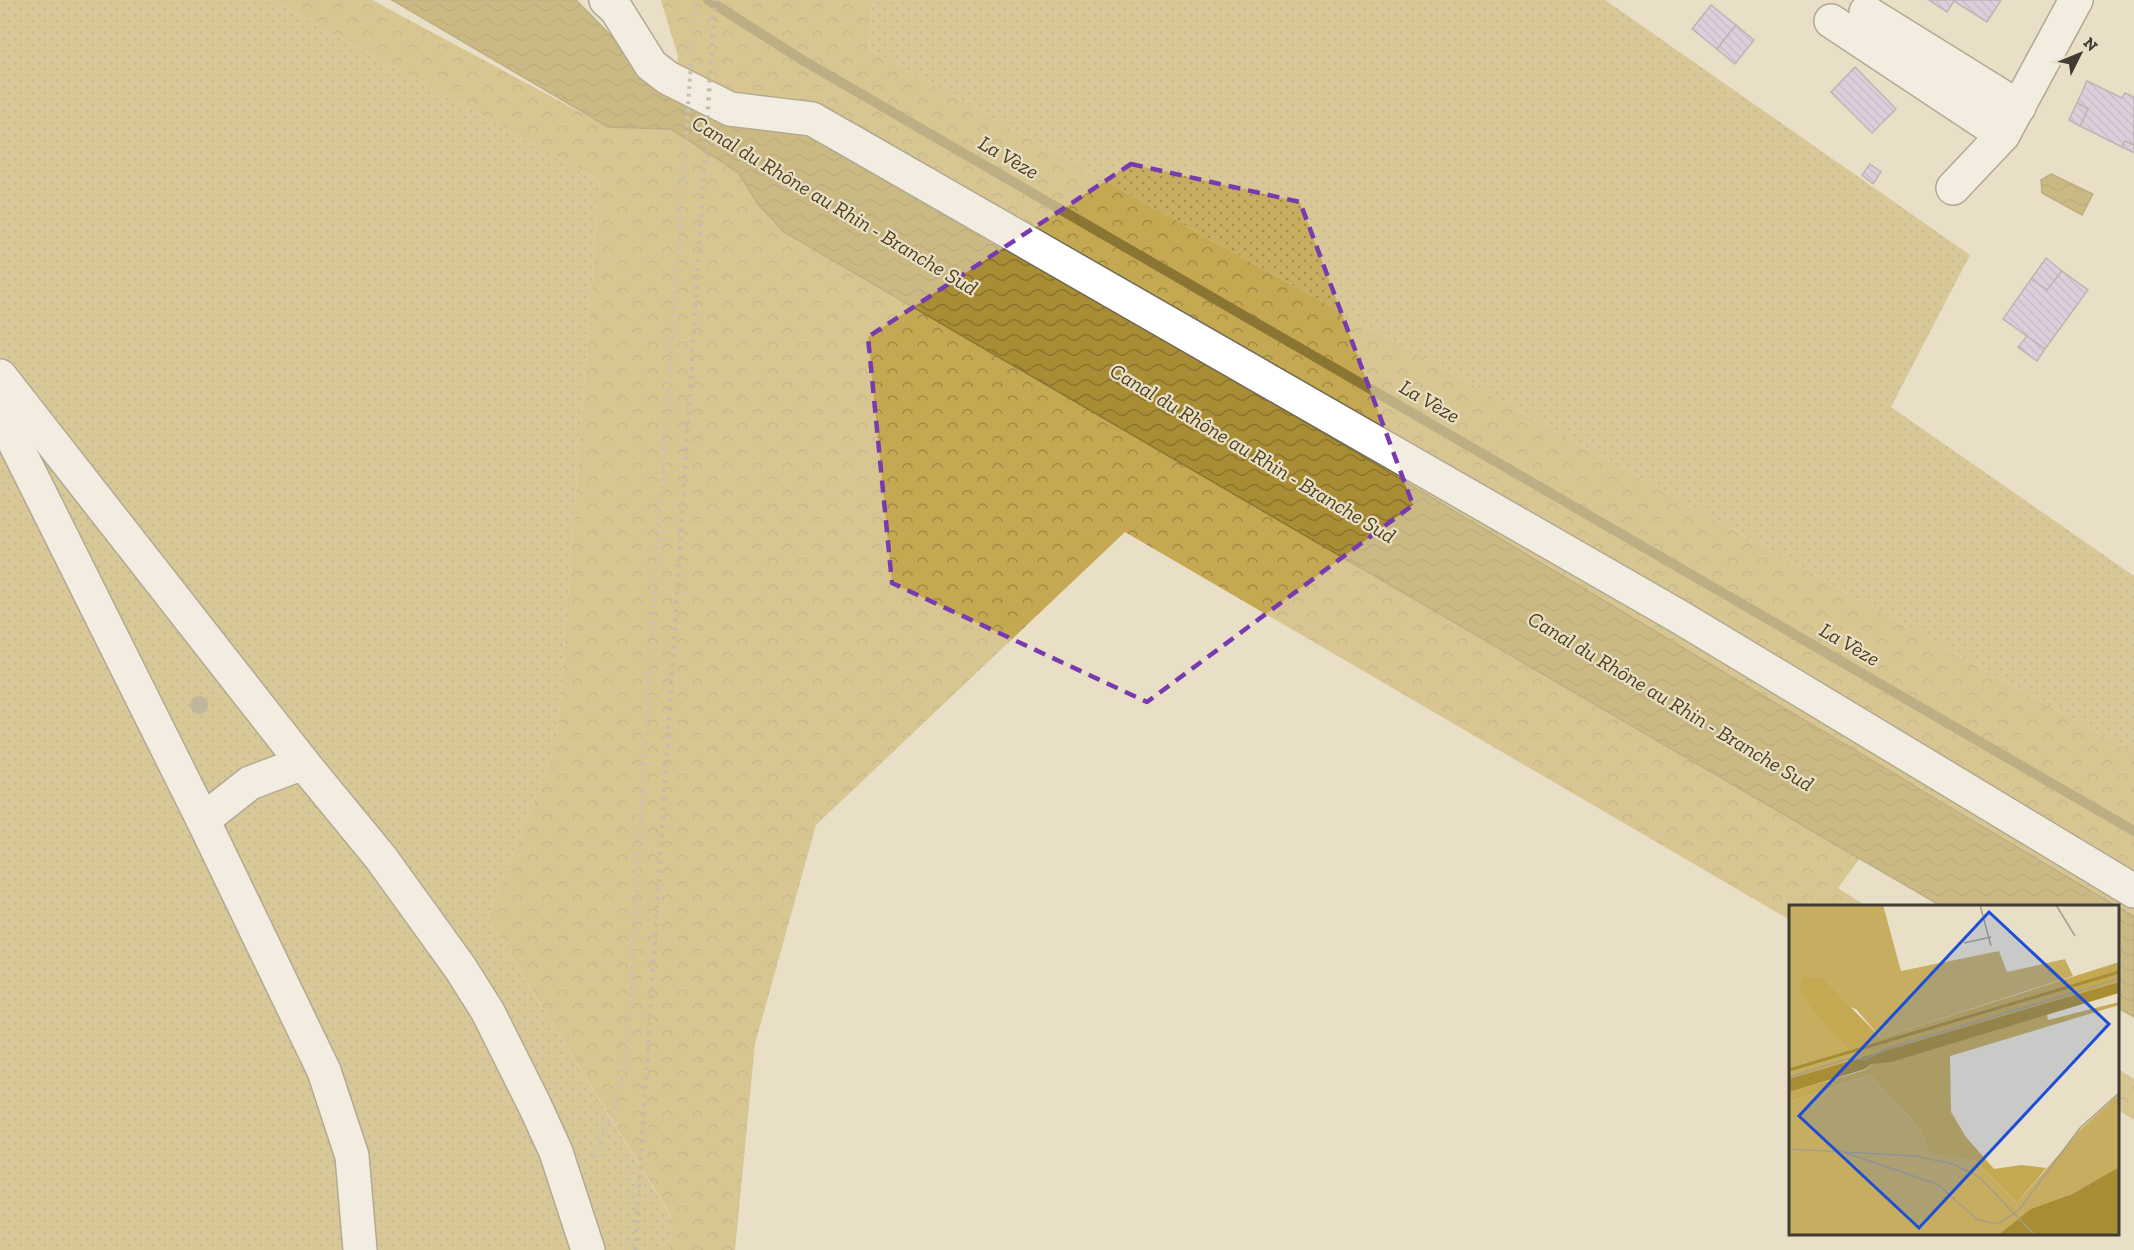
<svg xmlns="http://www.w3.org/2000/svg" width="2134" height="1250" font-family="'Zilla Slab',serif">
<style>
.grass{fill:url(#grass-dots)}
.forest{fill:url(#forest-crowns)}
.water{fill:url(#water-waves);stroke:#8a7533;stroke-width:1.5}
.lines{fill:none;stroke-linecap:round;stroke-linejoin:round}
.stream{stroke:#8a7533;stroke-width:10}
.building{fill:url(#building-back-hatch);stroke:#8c8399;stroke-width:1.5}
.minor-casing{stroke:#706851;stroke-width:36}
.path{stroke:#a8a18e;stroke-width:4;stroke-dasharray:3 4.5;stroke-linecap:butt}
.minor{stroke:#fff;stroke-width:33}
.rail{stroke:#999280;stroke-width:4.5;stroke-dasharray:3 6;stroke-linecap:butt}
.path-bridge{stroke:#a8a18e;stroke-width:4;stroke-dasharray:3 4.5;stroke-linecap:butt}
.tree{fill:#918667}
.marked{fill:none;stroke:#783aaf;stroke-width:4.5;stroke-dasharray:12 8;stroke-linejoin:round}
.labels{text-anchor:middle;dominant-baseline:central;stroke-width:4.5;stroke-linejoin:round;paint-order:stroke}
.water-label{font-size:21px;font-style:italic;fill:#4c401b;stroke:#e8dfc6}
.inset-river{fill:none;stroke:#a98d34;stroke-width:3}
.inset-road{fill:none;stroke:#a59e8b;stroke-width:1.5}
.view{fill:#1d4ed8;fill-opacity:0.15;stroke:#1d4ed8;stroke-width:3}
.inset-edge{fill:none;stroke:#403c32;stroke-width:3}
</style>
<defs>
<pattern id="grass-dots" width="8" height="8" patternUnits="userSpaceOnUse" patternTransform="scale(1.5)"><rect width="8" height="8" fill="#c6ad60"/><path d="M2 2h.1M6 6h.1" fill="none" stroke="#a28e50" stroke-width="1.8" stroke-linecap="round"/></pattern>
<pattern id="forest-crowns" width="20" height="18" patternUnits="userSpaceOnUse" patternTransform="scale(1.5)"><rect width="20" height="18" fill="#c5a852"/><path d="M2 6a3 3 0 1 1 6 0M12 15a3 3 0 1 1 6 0" fill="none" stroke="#a18a45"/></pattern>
<pattern id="water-waves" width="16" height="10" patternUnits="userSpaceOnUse" patternTransform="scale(1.5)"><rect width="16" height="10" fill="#a98d34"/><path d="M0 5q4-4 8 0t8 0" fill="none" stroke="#8b742d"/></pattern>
<pattern id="building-back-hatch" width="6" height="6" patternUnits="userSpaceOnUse" patternTransform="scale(1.5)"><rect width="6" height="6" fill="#d3b8f5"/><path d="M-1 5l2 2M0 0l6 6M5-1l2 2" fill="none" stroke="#ad97c7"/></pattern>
</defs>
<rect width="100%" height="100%" fill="#e8dfc6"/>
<g class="grass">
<path d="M0 0H272L600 180 557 743 488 918 671 1217 670 1250H0Z"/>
<path d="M873 0H1605L1970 255 1891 407 2134 576V753L868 49Z"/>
</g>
<g class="forest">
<path d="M272 0H372L608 127 670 129 678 56 661 0H873L868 49 2134 753V917L1914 784 1838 888 1866 906H1790V920L1125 532 816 825 755 1044 735 1250H670L671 1216 488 918 557 743 600 180Z"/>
<path d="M2118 1069 2134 1079V1120L2118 1110Z"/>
</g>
<g class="water">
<path d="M392 0H576L638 63 807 125 2116 906H1941L784 232 758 204 738 172 671 129 608 127Z"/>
<path d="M2051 174 2093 194 2082 215 2042 193 2041 180Z"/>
<path d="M2118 907 2134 917V1017L2118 1008Z"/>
</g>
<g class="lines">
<path class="stream" d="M708 0 804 61 2134 831"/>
</g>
<g class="building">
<path d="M1929 0H2001L1987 22 1954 1 1947 12Z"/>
<path d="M1711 5 1736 25 1717 49 1692 29Z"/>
<path d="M1736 25 1754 40 1735 64 1717 49Z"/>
<path d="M1855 67 1896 109 1872 133 1831 92Z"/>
<path d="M2087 81 2122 98 2125 93 2134 97V145L2125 141 2122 147 2080 126 2088 109 2077 103Z"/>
<path d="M2077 103 2088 109 2080 126 2069 120Z"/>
<path d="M2125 141 2134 145V153L2122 147Z"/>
<path d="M1870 164 1881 172 1873 184 1862 175Z"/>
<path d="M2046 258 2062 271 2047 290 2031 279Z"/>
<path d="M2062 271 2088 290 2045 349 2003 319 2031 279 2047 290Z"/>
<path d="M2027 336 2045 349 2037 361 2018 347Z"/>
</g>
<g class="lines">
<g class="minor-casing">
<g id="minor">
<path d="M606 0 616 9 651 65 668 78 730 109 812 119 849 140 1678 616 2134 891"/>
<path d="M1866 12 2019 107"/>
<path d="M1831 21 2003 135"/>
<path d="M1953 188 2003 135 2076 0"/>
<path d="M0 376 303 763 381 858 461 969 488 1012 535 1106 556 1152 588 1250"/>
<path d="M0 406 8 429 203 820 324 1071 352 1156 360 1250"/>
<path d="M203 820 250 783 303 763"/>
</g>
</g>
<g class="path">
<path d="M692 53 695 0"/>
<path d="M594 1157 617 1101 627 1057 653 616 683 179"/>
</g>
<use href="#minor" class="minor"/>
<path class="rail" d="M635 1250 715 0"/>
<path class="path-bridge" d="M683 179 691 62"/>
</g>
<circle class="tree" cx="199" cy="705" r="9"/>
<path d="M0 0H2134V1250H0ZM1131 164 1300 202 1413 505 1147 702 892 583 868 337Z" fill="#e8dfc6" fill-opacity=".55" fill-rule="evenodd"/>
<path class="marked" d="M1131 164 1300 202 1413 505 1147 702 892 583 868 337Z"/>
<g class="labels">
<g class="water-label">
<text transform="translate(1009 157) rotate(30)">La Vèze</text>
<text transform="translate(835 205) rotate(31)">Canal du Rhône au Rhin - Branche Sud</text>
<text transform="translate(1430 401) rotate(30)">La Vèze</text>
<text transform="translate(1253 453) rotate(31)">Canal du Rhône au Rhin - Branche Sud</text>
<text transform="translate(1850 644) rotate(30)">La Vèze</text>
<text transform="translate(1671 701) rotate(31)">Canal du Rhône au Rhin - Branche Sud</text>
</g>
</g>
<g transform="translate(1789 905)">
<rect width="330" height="330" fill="#e8dfc6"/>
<path d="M0 0H94L112 66 210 46 218 67 276 54 284 71 92 133 67 104 9 83 56 142 76 151V164L0 187ZM81 170 131 224 141 246 186 256 228 298 291 225 330 189V262L283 289 242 305 209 330H0V197Z" fill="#c6ad60"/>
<path d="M330 57V77L256 99 259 115 330 97V100L161 151 162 207 177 232 205 264 232 260 257 263 228 298 186 256 141 247 131 224 81 170 0 197V187L76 165 82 159 56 142 22 102 9 83 14 72 34 74 92 133Z" fill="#c5a852"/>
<path d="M330 77V88L102 157 82 159 76 164 0 187V174ZM330 262V330H209L242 304 283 289Z" fill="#a98d34"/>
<path class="inset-river" d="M0 165 330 67"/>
<path class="inset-road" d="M191 0 202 41M267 0 286 31M175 38 202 32M0 172 58 154H77L99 143 330 74M0 244 126 251 164 259 190 272 246 330M48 245 148 279 189 315 209 319 230 305 291 223 330 188"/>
<path class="view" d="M200 7 320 119 130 323 10 211Z"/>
<rect width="330" height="330" class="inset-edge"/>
</g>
<g transform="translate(2080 54) rotate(47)" stroke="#e8dfc6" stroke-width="4.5" paint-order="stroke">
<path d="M0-4.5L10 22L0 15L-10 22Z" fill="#403c32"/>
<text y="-9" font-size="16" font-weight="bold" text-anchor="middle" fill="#403c32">N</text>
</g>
</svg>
